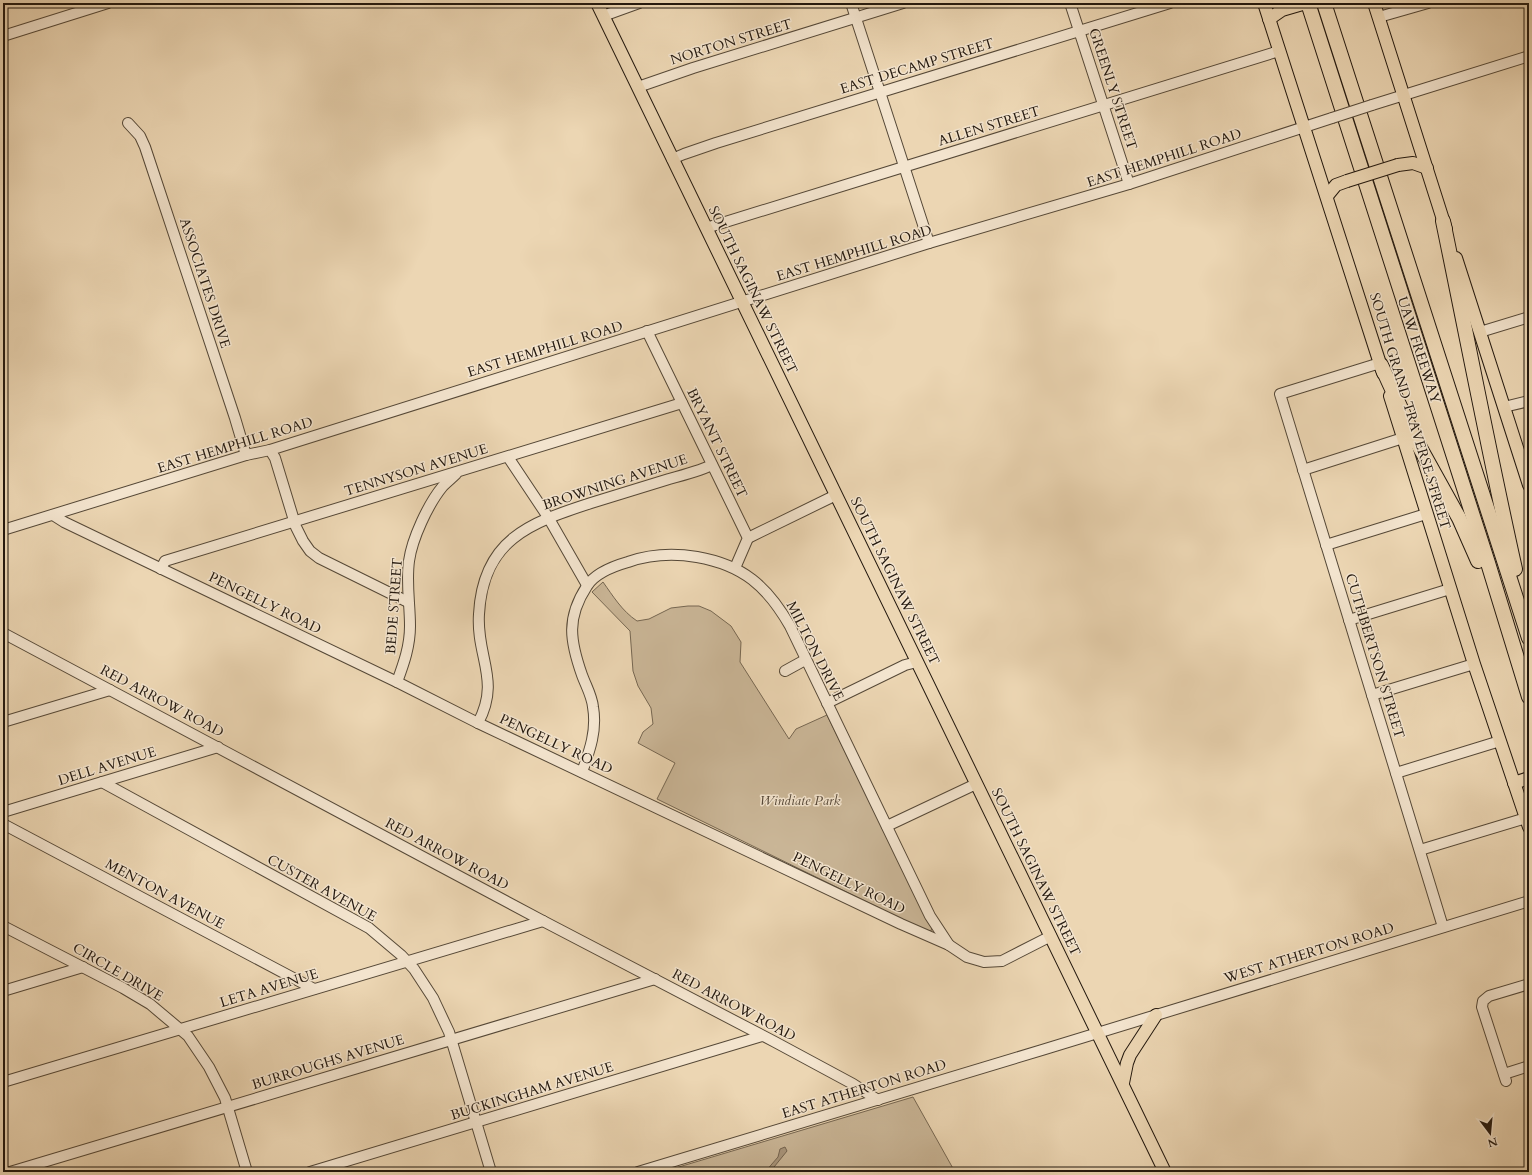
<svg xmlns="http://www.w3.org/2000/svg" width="1532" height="1175" font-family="Cardo,serif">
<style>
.green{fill:#cab697;stroke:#766752}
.water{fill:#a8957b;stroke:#73634f}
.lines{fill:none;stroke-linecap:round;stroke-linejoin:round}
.minor-casing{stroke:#554837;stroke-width:12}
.major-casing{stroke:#23180e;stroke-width:14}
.highway-casing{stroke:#23180e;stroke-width:16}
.minor{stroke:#f3e4ce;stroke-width:10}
.major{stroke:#ecd6b3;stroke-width:12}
.highway{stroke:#ecd6b3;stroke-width:14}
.minor-bridge-casing{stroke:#554837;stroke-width:12;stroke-linecap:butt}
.major-bridge-casing{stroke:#23180e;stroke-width:14;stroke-linecap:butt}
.minor-bridge{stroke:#f3e4ce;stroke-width:10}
.major-bridge{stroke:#ecd6b3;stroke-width:12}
.labels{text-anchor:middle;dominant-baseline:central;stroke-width:3;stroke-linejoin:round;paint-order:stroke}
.street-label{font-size:14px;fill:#23180e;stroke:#f3e4ce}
.park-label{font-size:14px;font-style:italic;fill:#554737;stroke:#f3e4ce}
</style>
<rect width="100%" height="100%" fill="#ecd6b3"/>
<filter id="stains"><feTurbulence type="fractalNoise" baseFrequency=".005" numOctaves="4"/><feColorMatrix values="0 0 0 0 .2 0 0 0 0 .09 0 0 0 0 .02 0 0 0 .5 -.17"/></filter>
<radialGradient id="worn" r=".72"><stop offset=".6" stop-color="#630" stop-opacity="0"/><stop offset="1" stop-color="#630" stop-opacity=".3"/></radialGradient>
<g class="green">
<path d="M603 582C613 596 622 611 637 621L649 619 671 608 688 606H699L711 611 731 626 741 642 740 662 789 739 796 729 827 715 921 907 932 927 931 931 924 930 657 799 675 763 638 743 643 732 653 724 651 708 638 686 633 671 630 631 592 592Z"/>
<path d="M913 1097 955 1172H662Z"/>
</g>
<path class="water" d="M785 1147 787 1151 770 1172H765L778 1157 780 1149Z"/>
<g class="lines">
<g class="minor-casing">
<g id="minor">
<path d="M78 3 79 4"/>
<path d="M851 3 929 243"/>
<path d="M1070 3 1129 184"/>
<path d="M603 16 639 3"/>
<path d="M1379 17 1428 3"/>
<path d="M3 36 108 3"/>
<path d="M638 87 693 68 903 3"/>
<path d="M1372 105 1529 56"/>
<path d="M128 123 140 136 145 147 235 418 246 455"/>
<path d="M672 159 684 154 716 143 1170 3"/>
<path d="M706 228 1279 51"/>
<path d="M647 331 748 538 735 568"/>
<path d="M1480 332 1529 317"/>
<path d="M1380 363 1280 394 1443 927"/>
<path d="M1504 407 1529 401"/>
<path d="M270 450 275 458 296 527 303 541 310 551 319 558 408 602"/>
<path d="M508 457 548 517 587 585"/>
<path d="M1303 470 1403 438"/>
<path d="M53 515 64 522 397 682 478 723 901 924 949 945 967 957 984 962 1002 961 1051 936"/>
<path d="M3 530 246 455 270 450 929 243 1129 184 1332 118"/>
<path d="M748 538 836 495"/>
<path d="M1326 545 1426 514"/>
<path d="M161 569 165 561 682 403"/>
<path d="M1349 620 1450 589"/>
<path d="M3 633 543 921 775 1042 853 1084 878 1100"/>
<path d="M785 671 805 660"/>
<path d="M397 682C404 663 410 646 410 626 410 604 406 583 409 561 412 539 428 504 443 486 447 482 452 478 456 474"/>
<path d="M1372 695 1474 664"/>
<path d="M827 703 905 665 917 662"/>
<path d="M3 722 110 690"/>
<path d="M478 723C501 680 476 657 479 614 483 540 529 523 591 503 617 495 643 487 669 479 684 475 699 471 712 465"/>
<path d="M582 772C590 750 597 730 593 707 592 696 586 686 582 675 570 641 566 618 587 586 595 573 614 566 628 562 651 554 673 553 697 557 743 565 767 586 790 626L930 916 949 945"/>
<path d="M1396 773 1500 741"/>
<path d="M102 782 369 928 401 955 414 969 433 998 449 1032 491 1172"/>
<path d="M3 812 218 747"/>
<path d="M3 824 314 989"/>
<path d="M887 826 976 784"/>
<path d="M1420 850 1526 818"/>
<path d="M3 926 123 988 150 1004 188 1036 209 1067 225 1098 247 1172"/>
<path d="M3 991 83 967"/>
<path d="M1504 1074 1529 1066"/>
<path d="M1506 1081 1482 1007 1483 1001 1489 996 1529 984"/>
<path d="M3 1082 543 921"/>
<path d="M10 1172 655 979"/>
<path d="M310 1172 762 1036"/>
<path d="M638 1172 1042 1050 1529 901"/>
</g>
</g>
<g class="major-casing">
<g id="major">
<path d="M597 3 1165 1172"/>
<path d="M1264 3 1383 373"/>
<path d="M1374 3 1446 229"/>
<path d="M1269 19 1282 10 1306 3"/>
<path d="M1398 165 1413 163 1427 168"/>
<path d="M1327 196 1336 185 1347 181"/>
<path d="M1456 258 1529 485"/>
<path d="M1390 396 1474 664 1529 827"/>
<path d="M1514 783 1529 778"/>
<path d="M1123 1083 1127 1063 1130 1055 1156 1015"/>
</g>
</g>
<g class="highway-casing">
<g id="highway">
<path d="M1308 3 1488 563 1529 697"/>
<path d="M1324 3 1529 638"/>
<path d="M1443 221C1467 337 1489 453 1515 569"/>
<path d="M1381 365 1414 437 1459 518 1478 561"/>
</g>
</g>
<use href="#minor" class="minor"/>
<use href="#major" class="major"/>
<use href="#highway" class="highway"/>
<g class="minor-bridge-casing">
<path id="minor-bridge" d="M1332 118 1372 105"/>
</g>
<g class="major-bridge-casing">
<path id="major-bridge" d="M1347 181 1398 165"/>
</g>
<use href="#minor-bridge" class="minor-bridge"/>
<use href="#major-bridge" class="major-bridge"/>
</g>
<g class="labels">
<g class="street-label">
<text transform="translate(731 42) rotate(-17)">NORTON STREET</text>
<text transform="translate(917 66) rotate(-17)">EAST DECAMP STREET</text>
<text transform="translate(1113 89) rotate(72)">GREENLY STREET</text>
<text transform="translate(989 126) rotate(-17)">ALLEN STREET</text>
<text transform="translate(1164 158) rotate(-18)">EAST HEMPHILL ROAD</text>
<text transform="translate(854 253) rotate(-17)">EAST HEMPHILL ROAD</text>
<text transform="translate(205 283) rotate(72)">ASSOCIATES DRIVE</text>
<text transform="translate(753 290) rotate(64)">SOUTH SAGINAW STREET</text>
<text transform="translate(545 349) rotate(-17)">EAST HEMPHILL ROAD</text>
<text transform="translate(1419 350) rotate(72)">UAW FREEWAY</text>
<text transform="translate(1410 411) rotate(73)">SOUTH GRAND TRAVERSE STREET</text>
<text transform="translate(717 443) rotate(64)">BRYANT STREET</text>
<text transform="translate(235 445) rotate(-17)">EAST HEMPHILL ROAD</text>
<text transform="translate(416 470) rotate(-17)">TENNYSON AVENUE</text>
<text transform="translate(615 482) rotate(-18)">BROWNING AVENUE</text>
<text transform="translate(895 581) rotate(64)">SOUTH SAGINAW STREET</text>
<text transform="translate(265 603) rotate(26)">PENGELLY ROAD</text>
<text transform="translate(394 606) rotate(-86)">BEDE STREET</text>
<text transform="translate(815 651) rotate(63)">MILTON DRIVE</text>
<text transform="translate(1375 656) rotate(73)">CUTHBERTSON STREET</text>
<text transform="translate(162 701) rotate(28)">RED ARROW ROAD</text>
<text transform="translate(556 744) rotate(25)">PENGELLY ROAD</text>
<text transform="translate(107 766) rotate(-17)">DELL AVENUE</text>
<text transform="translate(447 854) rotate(28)">RED ARROW ROAD</text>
<text transform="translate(1036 872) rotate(64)">SOUTH SAGINAW STREET</text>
<text transform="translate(849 883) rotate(26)">PENGELLY ROAD</text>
<text transform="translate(322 888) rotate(29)">CUSTER AVENUE</text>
<text transform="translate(165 894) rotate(28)">MENTON AVENUE</text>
<text transform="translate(1309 953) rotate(-17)">WEST ATHERTON ROAD</text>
<text transform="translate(118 972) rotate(30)">CIRCLE DRIVE</text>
<text transform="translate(269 988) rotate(-17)">LETA AVENUE</text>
<text transform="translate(734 1005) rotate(28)">RED ARROW ROAD</text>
<text transform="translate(328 1062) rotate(-17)">BURROUGHS AVENUE</text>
<text transform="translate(864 1089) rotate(-17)">EAST ATHERTON ROAD</text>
<text transform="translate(532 1091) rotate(-17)">BUCKINGHAM AVENUE</text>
</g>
<g class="park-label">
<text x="800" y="800">Windiate Park</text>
</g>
</g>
<rect width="1532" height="1175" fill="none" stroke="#ecd6b3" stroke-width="16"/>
<rect x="4" y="4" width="1524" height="1167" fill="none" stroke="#23180e" stroke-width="2"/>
<rect x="8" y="8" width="1516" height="1159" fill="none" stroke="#23180e"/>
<g transform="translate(1490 1133) rotate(164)" stroke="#f3e4ce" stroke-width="3" paint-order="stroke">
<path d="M0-3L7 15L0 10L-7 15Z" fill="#23180e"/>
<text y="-6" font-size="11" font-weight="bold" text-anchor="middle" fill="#23180e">N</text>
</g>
<rect width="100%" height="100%" filter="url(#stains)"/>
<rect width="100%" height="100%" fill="url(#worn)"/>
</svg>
